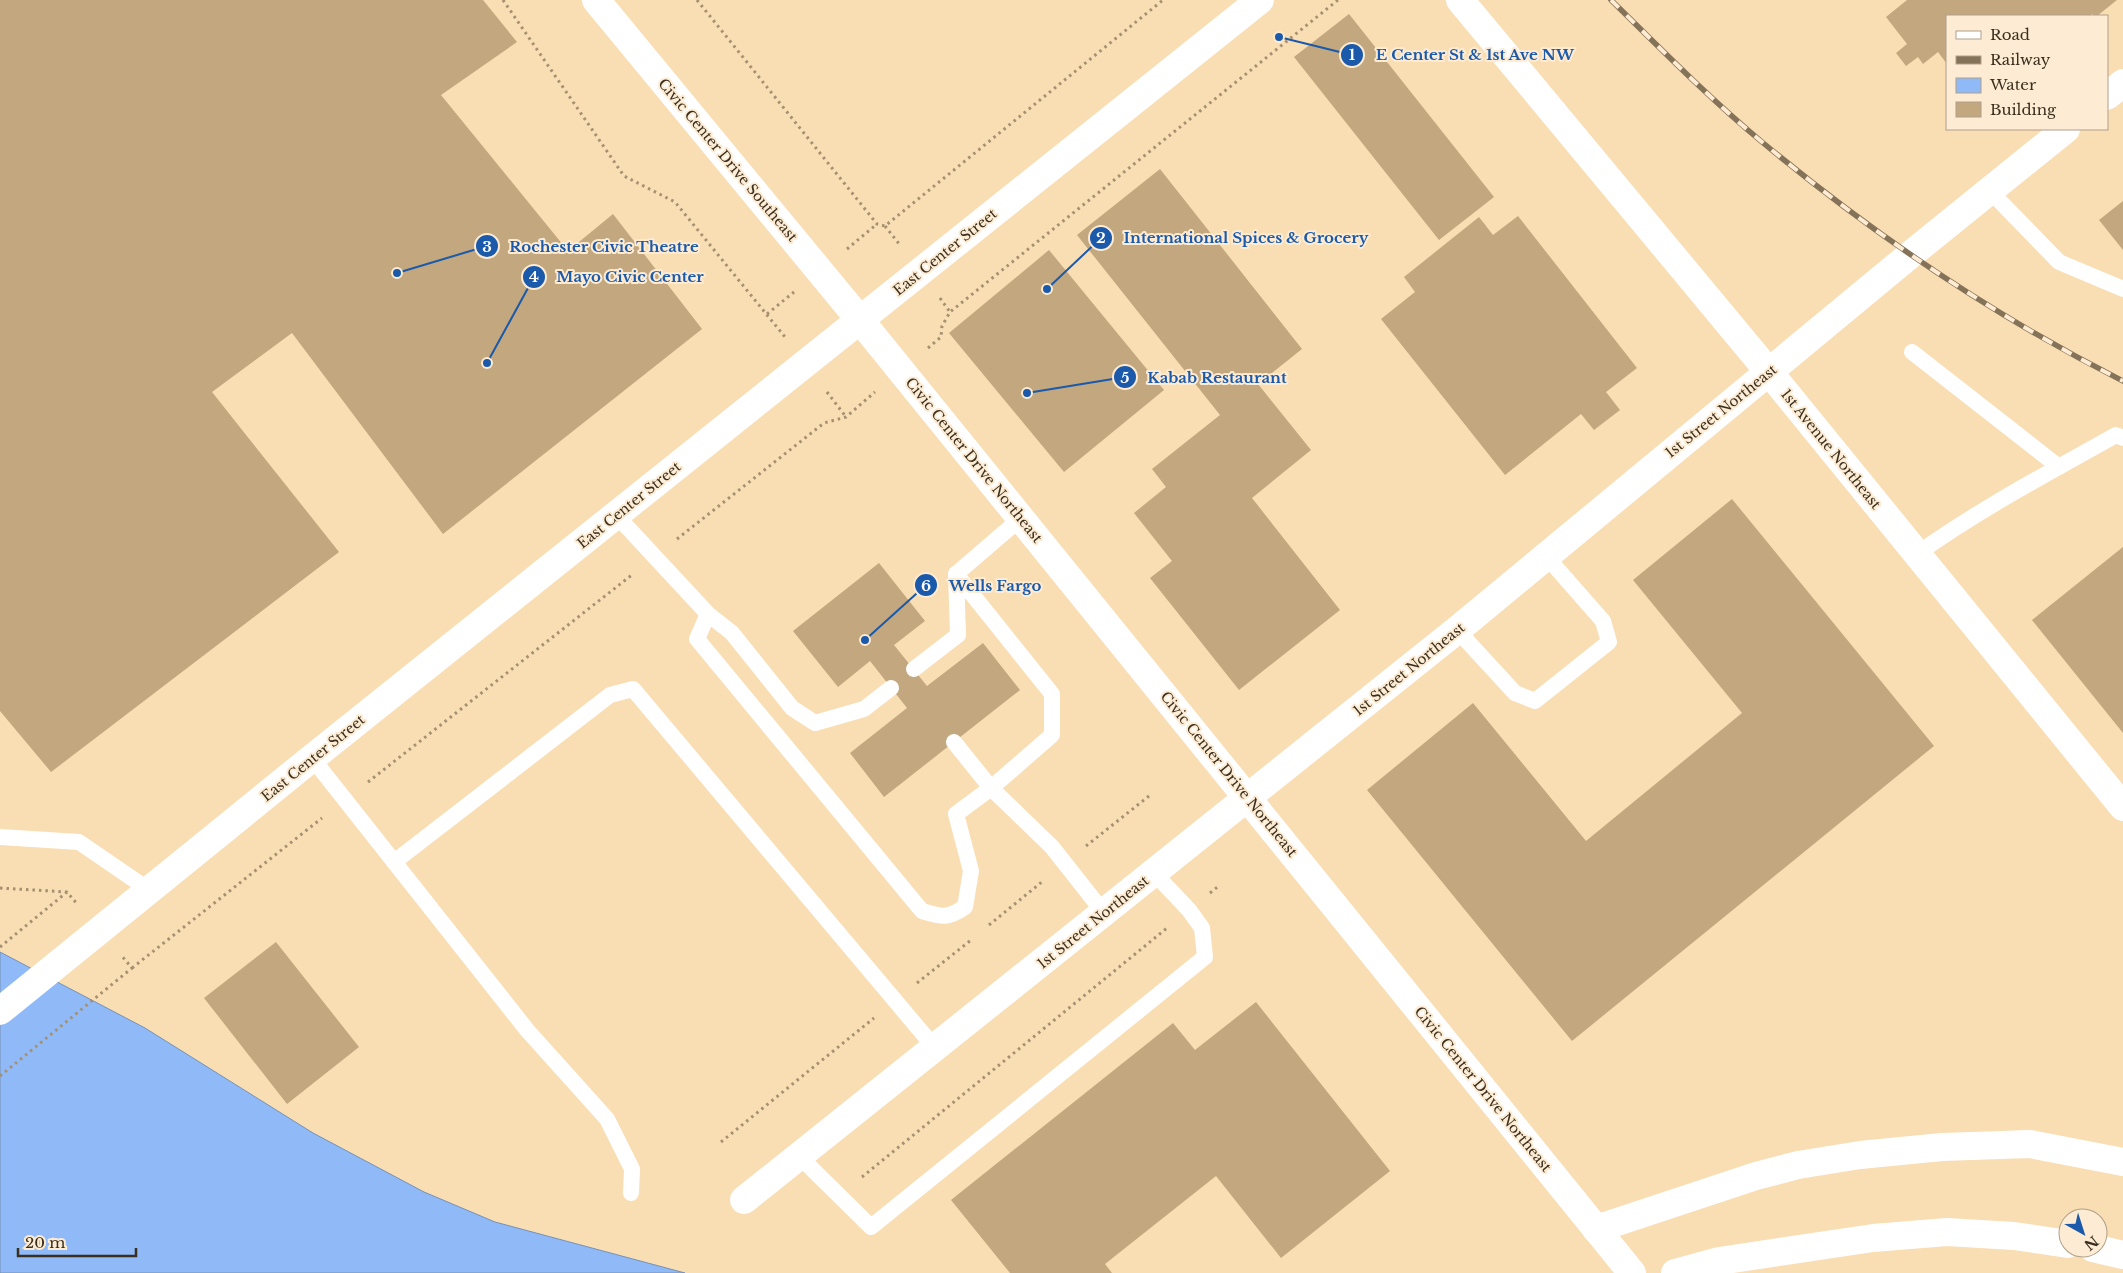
<svg xmlns="http://www.w3.org/2000/svg" width="2123" height="1273" font-family="'Libre Baskerville',serif">
<style>
.water{fill:#8fbaf7;stroke:#7690b6}
.building{fill:#c2a77f}
.lines{fill:none;stroke-linecap:round;stroke-linejoin:round}
.path{stroke:#a59072;stroke-width:3;stroke-dasharray:2.5 4;stroke-linecap:butt}
.service{stroke:#fff;stroke-width:16}
.minor{stroke:#fff;stroke-width:28}
.tertiary{stroke:#fff;stroke-width:28}
.secondary{stroke:#fff;stroke-width:28}
.rail-casing{stroke:#857359;stroke-width:5.5}
.rail{stroke:#fdecd3;stroke-width:4;stroke-dasharray:11;stroke-linecap:butt}
.labels{text-anchor:middle;dominant-baseline:central;stroke-width:4;stroke-linejoin:round;paint-order:stroke}
.street-label{font-size:14px;fill:#3a2f1f;stroke:#fdecd3}
.leader{fill:none;stroke:#1b59aa;stroke-width:2}
.callout-dot{fill:#1b59aa;stroke:#fdecd3;stroke-width:2}
.mark-label{font-size:15px;text-anchor:middle;font-weight:bold;fill:#fff}
.callout-label{font-size:15px;text-anchor:middle;font-weight:bold;fill:#1b59aa;stroke:#fdecd3;stroke-width:4;stroke-linejoin:round;paint-order:stroke}
</style>
<rect width="100%" height="100%" fill="#f9ddb3"/>
<path class="water" d="M0 952 145 1028 313 1133 424 1192 495 1222 685 1273H0Z"/>
<g class="building">
<path d="M0 0H483L517 42 441 95 568 251 613 214 702 329 443 534 292 333 212 392 339 552 51 772 0 711Z"/>
<path d="M1907 0H2117L2097 16 2092 14 2089 16H1947V64L1938 52 1923 64 1918 57 1906 66 1896 53 1907 44 1886 17Z"/>
<path d="M1349 14 1494 197 1439 240 1294 57Z"/>
<path d="M1160 169 1302 349 1258 384 1311 450 1252 498 1340 610 1239 690 1150 578 1172 561 1134 513 1166 487 1152 469 1220 415 1077 235Z"/>
<path d="M2123 201V250L2099 220Z"/>
<path d="M1518 216 1637 368 1606 392 1620 410 1594 430 1581 414 1505 475 1381 319 1415 292 1404 277 1479 217 1493 235Z"/>
<path d="M1049 250 1164 390 1064 472 949 333Z"/>
<path d="M1732 499 1934 746 1572 1041 1367 790 1473 703 1586 841 1742 713 1633 580Z"/>
<path d="M2123 547V733L2032 620Z"/>
<path d="M879 563 925 621 894 645 927 686 983 643 1020 690 884 797 850 753 907 708 870 661 838 687 793 631Z"/>
<path d="M276 942 359 1047 287 1104 204 998Z"/>
<path d="M1256 1002 1390 1171 1281 1258 1216 1176 1105 1264 1112 1273H1010L951 1200 1173 1023 1195 1050Z"/>
</g>
<g class="lines">
<g class="path">
<path d="M503 0 624 176 675 202 785 337"/>
<path d="M697 0 877 224 885 226 1163 0"/>
<path d="M885 226 900 245"/>
<path d="M847 249 877 224"/>
<path d="M940 298 950 312"/>
<path d="M767 314 794 292"/>
<path d="M928 348 941 337 942 326 950 312 1338 0"/>
<path d="M827 392 846 417"/>
<path d="M677 539 824 423 846 417 875 392"/>
<path d="M368 782 633 574"/>
<path d="M1086 846 1149 796"/>
<path d="M0 888 67 892 78 905"/>
<path d="M1210 893 1220 885"/>
<path d="M989 925 1043 881"/>
<path d="M0 947 67 892"/>
<path d="M132 968 322 818"/>
<path d="M917 983 971 940"/>
<path d="M0 1076 132 968 121 955"/>
<path d="M721 1142 874 1018"/>
<path d="M862 1177 1167 928"/>
</g>
<g class="service">
<path d="M1989 190 2059 262 2123 289"/>
<path d="M1912 352 2059 467"/>
<path d="M616 515 708 614 732 633 792 708 815 723 864 709 891 688"/>
<path d="M1917 554C1980 509 2048 473 2116 435L2123 438"/>
<path d="M956 574 1021 518"/>
<path d="M708 614 697 639 922 911C942 917 947 919 965 907L971 871 956 814 991 788 1052 847 1104 913"/>
<path d="M1457 630 1515 693 1535 701 1609 642 1603 621 1545 555"/>
<path d="M914 669 958 635 956 574"/>
<path d="M954 742 991 788 1052 735V694L956 574"/>
<path d="M312 758 527 1030 607 1119 632 1169 631 1193"/>
<path d="M0 837 79 842 149 890"/>
<path d="M394 862 610 695 633 689 935 1048"/>
<path d="M799 1156 871 1227 1205 957 1202 928 1189 910 1154 873"/>
</g>
<g class="minor">
<path d="M1460 0 1769 372 2123 807"/>
<path d="M2107 96 2123 83"/>
<path d="M744 1200 1457 630 1910 255 2066 129"/>
</g>
<path class="tertiary" d="M0 1011 312 758 1260 0"/>
<g class="secondary">
<path d="M596 0 860 320 1632 1273"/>
<path d="M1596 1229 1756 1176 1798 1165 1860 1155 1942 1147 2030 1144 2123 1162"/>
<path d="M2093 1248 2123 1255"/>
<path d="M1675 1273 1719 1261 1873 1238 1947 1232 2014 1236 2068 1244"/>
</g>
<g class="rail-casing">
<path id="rail" d="M1611 0C1660 48 1709 98 1762 142 1873 234 1994 316 2123 381"/>
</g>
<use href="#rail" class="rail"/>
</g>
<g class="labels">
<g class="street-label">
<text transform="translate(728 160) rotate(50)">Civic Center Drive Southeast</text>
<text transform="translate(945 252) rotate(-39)">East Center Street</text>
<text transform="translate(1721 411) rotate(-39)">1st Street Northeast</text>
<text transform="translate(1831 449) rotate(51)">1st Avenue Northeast</text>
<text transform="translate(974 460) rotate(51)">Civic Center Drive Northeast</text>
<text transform="translate(629 505) rotate(-39)">East Center Street</text>
<text transform="translate(1409 669) rotate(-39)">1st Street Northeast</text>
<text transform="translate(313 758) rotate(-39)">East Center Street</text>
<text transform="translate(1229 774) rotate(51)">Civic Center Drive Northeast</text>
<text transform="translate(1093 922) rotate(-39)">1st Street Northeast</text>
<text transform="translate(1483 1089) rotate(51)">Civic Center Drive Northeast</text>
</g>
</g>
<path class="leader" d="M1279 37L1352 55M1047 289L1101 238M397 273L487 246M487 363L534 277M1027 393L1125 377M865 640L926 585"/>
<g class="callout-dot">
<circle cx="1279" cy="37" r="5"/>
<circle cx="1047" cy="289" r="5"/>
<circle cx="397" cy="273" r="5"/>
<circle cx="487" cy="363" r="5"/>
<circle cx="1027" cy="393" r="5"/>
<circle cx="865" cy="640" r="5"/>
<circle cx="1352" cy="55" r="12"/>
<circle cx="1101" cy="238" r="12"/>
<circle cx="487" cy="246" r="12"/>
<circle cx="534" cy="277" r="12"/>
<circle cx="1125" cy="377" r="12"/>
<circle cx="926" cy="585" r="12"/>
</g>
<g class="mark-label">
<text x="1352" y="60">1</text>
<text x="1101" y="243">2</text>
<text x="487" y="252">3</text>
<text x="534" y="282">4</text>
<text x="1125" y="383">5</text>
<text x="926" y="591">6</text>
</g>
<g class="callout-label">
<text x="1475" y="60">E Center St &amp; 1st Ave NW</text>
<text x="1246" y="243">International Spices &amp; Grocery</text>
<text x="604" y="252">Rochester Civic Theatre</text>
<text x="630" y="282">Mayo Civic Center</text>
<text x="1217" y="383">Kabab Restaurant</text>
<text x="995" y="591">Wells Fargo</text>
</g>
<rect x="1946" y="15" width="162" height="115" fill="#fdecd3" stroke="#afa08b"/>
<rect x="1956" y="31" width="25" height="8" fill="#ffffff" stroke="#afa08b"/>
<text x="1990" y="40" font-size="15" fill="#3a2f1f">Road</text>
<rect x="1956" y="56" width="25" height="8" fill="#857359" stroke="#afa08b"/>
<text x="1990" y="65" font-size="15" fill="#3a2f1f">Railway</text>
<rect x="1956" y="78" width="25" height="15" fill="#8fbaf7" stroke="#afa08b"/>
<text x="1990" y="90" font-size="15" fill="#3a2f1f">Water</text>
<rect x="1956" y="102" width="25" height="15" fill="#c2a77f" stroke="#afa08b"/>
<text x="1990" y="115" font-size="15" fill="#3a2f1f">Building</text>
<g transform="translate(2083 1233) rotate(141)"><circle r="24" fill="#fdecd3" stroke="#afa08b"/>
<path d="M0-4L9 19L0 12L-9 19Z" fill="#1b59aa"/>
<text y="-8" font-size="14" font-weight="bold" text-anchor="middle" fill="#3a2f1f">N</text>
</g>
<path d="M18 1248v8h118v-8" fill="none" stroke="#3a2f1f" stroke-width="2.5"/>
<text x="25" y="1248" font-size="15" fill="#3a2f1f" stroke="#fdecd3" stroke-width="4" paint-order="stroke">20 m</text>
</svg>
